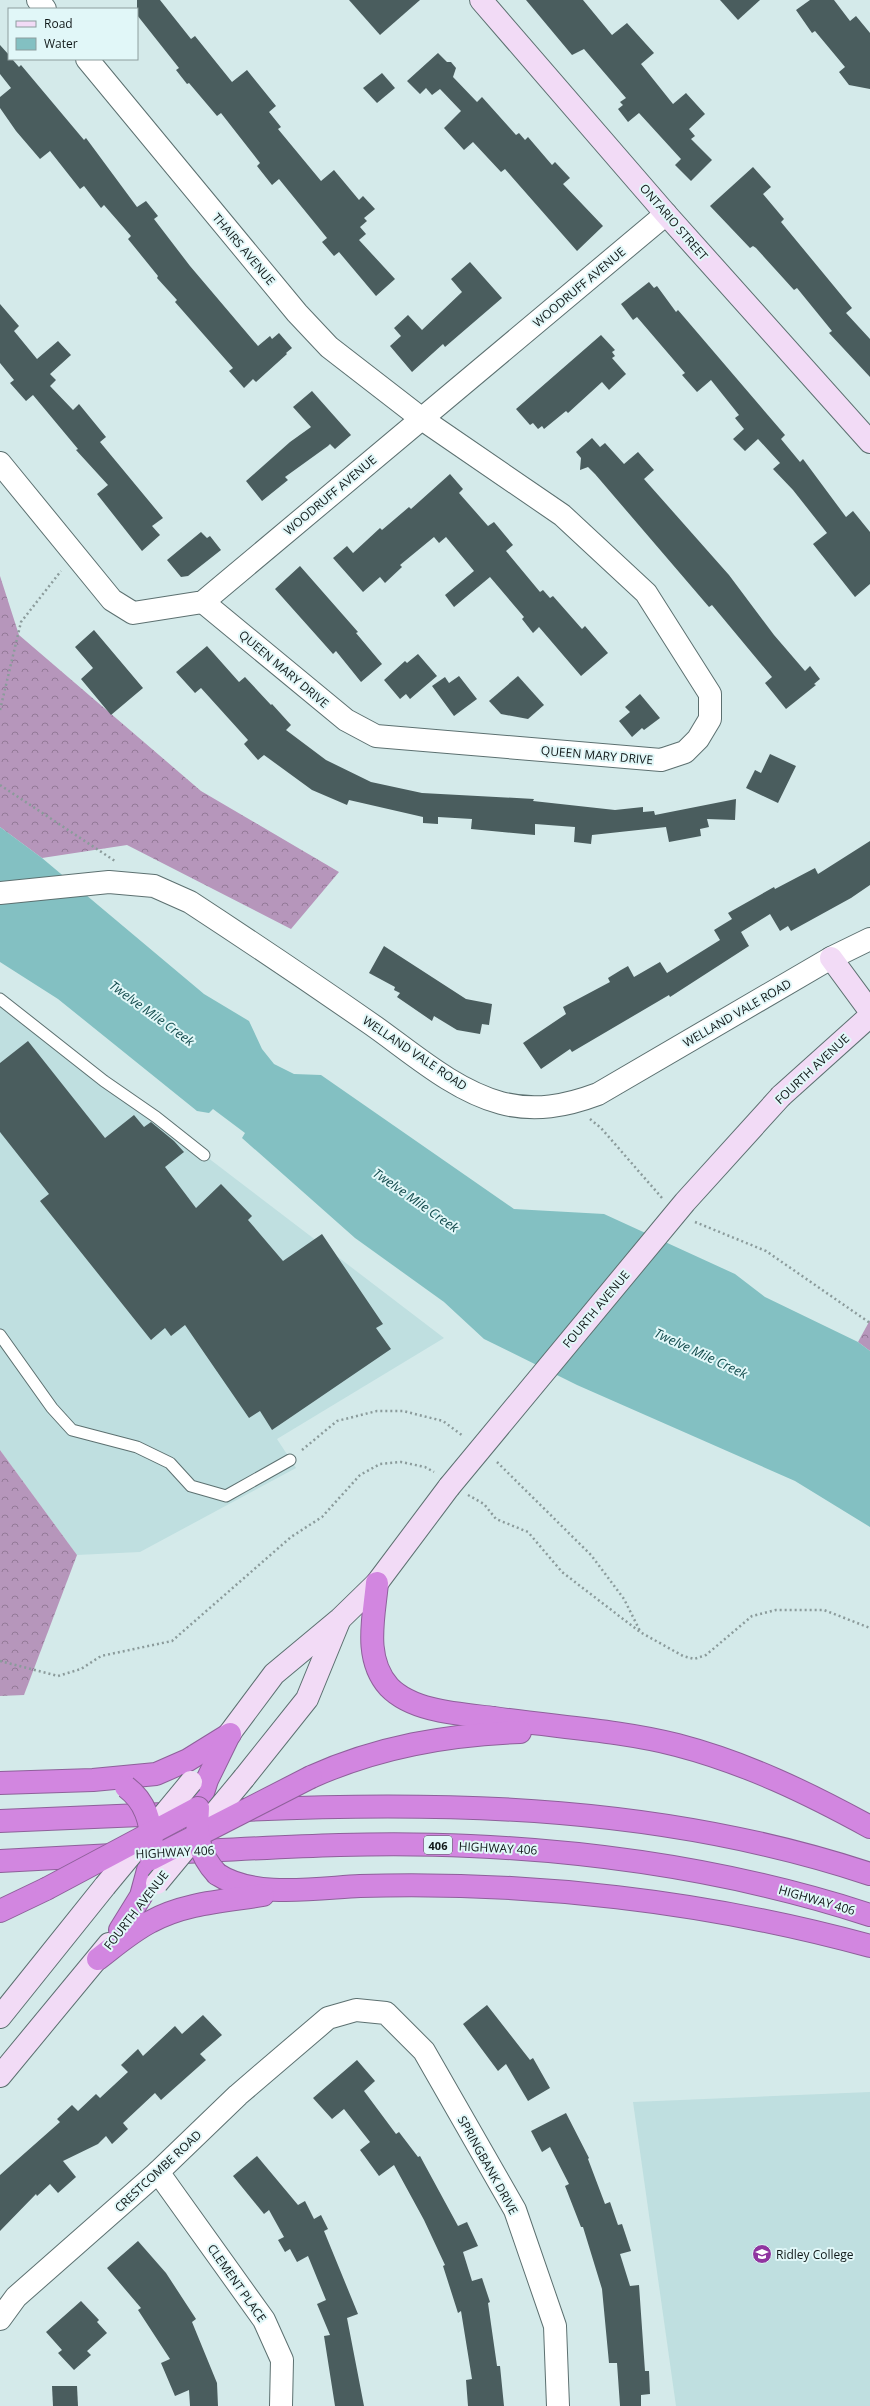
<svg xmlns="http://www.w3.org/2000/svg" width="870" height="2406" font-family="'Open Sans',sans-serif">
<style>
.built{fill:#bfdfe0}
.forest{fill:url(#forest-crowns)}
.water{fill:#83c0c2}
.building{fill:#4a5d5e}
.lines{fill:none;stroke-linecap:round;stroke-linejoin:round}
.lane-casing{stroke:#5c7070;stroke-width:13}
.street-casing{stroke:#5c7070;stroke-width:24}
.secondary-casing{stroke:#5c7070;stroke-width:24}
.highway-casing{stroke:#8e609a;stroke-width:24}
.path{stroke:#8b9b9b;stroke-width:2.5;stroke-dasharray:2 3;stroke-linecap:butt}
.lane{stroke:#fff;stroke-width:11}
.street{stroke:#fff;stroke-width:22}
.secondary{stroke:#f2dbf6;stroke-width:22}
.highway{stroke:#d286e0;stroke-width:22}
.secondary-bridge-casing{stroke:#5c7070;stroke-width:24;stroke-linecap:butt}
.highway-bridge-casing{stroke:#8e609a;stroke-width:24;stroke-linecap:butt}
.secondary-bridge{stroke:#f2dbf6;stroke-width:22}
.highway-bridge{stroke:#d286e0;stroke-width:22}
.labels{text-anchor:middle;dominant-baseline:central;stroke-width:4;stroke-linejoin:round;paint-order:stroke}
.shield{fill:#e1f7f8;stroke:#4f5b5b;stroke-width:1}
.shield-label{font-size:11px;font-weight:bold;fill:#101818}
.street-label{font-size:12px;fill:#101818;stroke:#e1f7f8}
.poi-label{font-size:12px;fill:#101818;stroke:#e1f7f8;text-anchor:start}
.water-label{font-size:13px;font-style:italic;fill:#134b4d;stroke:#e1f7f8}
</style>
<defs>
<pattern id="forest-crowns" width="20" height="18" patternUnits="userSpaceOnUse"><rect width="20" height="18" fill="#b696bb"/><path d="M2 6a3 3 0 1 1 6 0M12 15a3 3 0 1 1 6 0" fill="none" stroke="#937997"/></pattern>
</defs>
<rect width="100%" height="100%" fill="#d4eaea"/>
<g class="built">
<path d="M0 999 444 1338 277 1439 296 1468 140 1552 77 1555 0 1450Z"/>
<path d="M870 2092V2406H676L633 2102Z"/>
</g>
<g class="forest">
<path d="M0 576 19 635 201 791 339 872 291 929 127 845 42 858 0 827Z"/>
<path d="M870 1320V1351L858 1342Z"/>
<path d="M0 1450 77 1555 24 1695 0 1696Z"/>
</g>
<path class="water" d="M0 827 42 858 204 994 249 1021 262 1049 274 1064 294 1074 321 1075 514 1209 604 1214 735 1274 765 1297 858 1342 870 1351V1527L795 1481 577 1385 484 1339 444 1302 355 1238 242 1138 245 1133 213 1109 209 1113 197 1111 58 999 0 962Z"/>
<g class="building">
<path d="M137 0H160L191 39 195 36 232 82 247 70 276 106 269 112 281 127 278 129 321 181 334 170 359 200 363 196 375 209 364 218 367 221 360 227 366 234 359 240 395 279 376 296 339 252 334 256 322 242 327 238 279 179 272 185 257 166 260 163 221 113 217 116 189 83 187 84 176 70 179 68 137 15Z"/>
<path d="M349 0H420L380 35Z"/>
<path d="M526 0H583L612 35 627 23 654 53 641 64 673 104 686 93 705 114 689 129 695 136 691 139 712 160 691 181 675 165 681 159 639 113 628 122 618 109 623 105 620 102 626 98 584 49 572 55Z"/>
<path d="M720 0H760L738 20Z"/>
<path d="M810 0H834L850 21 856 16 870 33V89L849 85 839 72 845 67 815 31 812 33 796 10Z"/>
<path d="M0 45 9 55V59H12L19 67 21 65 84 140 86 138 137 207 146 201 158 216 154 219 190 266 258 346 270 336 272 339 279 333 292 348 286 353 287 354 256 382 253 379 244 388 229 371 233 368 175 302 177 300 157 278 158 276 128 239 131 236 104 205 101 208 84 186 80 189 50 151 40 159 16 131 0 108V97L11 88 0 74Z"/>
<path d="M438 53 447 62H451L456 68 453 77 477 102 482 97 516 135 519 133 525 140 528 137 552 165 555 162 570 178 563 184 603 226 577 251 505 169 501 172 473 142 464 150 444 128 461 111 440 89 432 95 426 88 420 94 407 81Z"/>
<path d="M382 73 395 88 377 103 363 88Z"/>
<path d="M753 167 771 187 763 194 784 219 781 222 852 308 846 313 870 339V377L829 333 832 331 797 288 794 290 756 248 753 246 750 248 710 206Z"/>
<path d="M470 262 502 298 445 347 443 344 412 372 390 346 401 336 394 328 408 315 422 330 462 292 451 279Z"/>
<path d="M649 282 654 288 657 286 676 312 678 310 785 435 781 439 800 462 803 459 846 517 853 511 870 532V584L855 597 813 544 827 533 793 490 773 469 780 463 758 439 745 451 733 439 744 429 735 418 739 415 711 380 697 392 682 375 685 373 637 317 633 320 621 304Z"/>
<path d="M0 304 19 326 14 331 37 359 58 341 71 355 50 374 56 380 50 386 73 410 79 404 106 437 100 442 163 518 152 526 160 535 142 551 97 494 108 485 76 450 78 449 33 395 26 401 10 383 14 380 0 363Z"/>
<path d="M601 335 615 350 612 352 615 356 612 358 626 374 609 390 602 382 568 413 566 411 544 429 542 426 538 429 533 423 530 425 516 409Z"/>
<path d="M312 391 351 435 335 449 330 444 328 446 285 477 288 480 262 501 246 481 290 442 311 427 293 407Z"/>
<path d="M592 438 600 447 605 443 624 464 638 452 654 470 644 479 729 575 774 635 805 671 810 666 820 679 814 684 816 685 786 709 765 683 772 677 712 605 709 607 595 474 588 467 580 470 581 458 576 452Z"/>
<path d="M450 474 463 489 459 493 488 526 494 522 513 545 506 551 540 592 543 590 550 598 553 596 582 629 585 626 608 653 581 676 539 627 533 633 522 619 524 617 490 577 454 607 445 595 474 571 446 537 439 543 434 537 400 565 402 567 385 583 380 577 363 592 333 558 347 546 353 553 380 528 382 530 409 507 411 509Z"/>
<path d="M201 532 207 538 210 536 221 550 188 576 181 577 167 560Z"/>
<path d="M300 566 358 632 356 633 382 664 361 682 336 651 333 654 275 589Z"/>
<path d="M94 630 143 688 111 715 81 679 93 668 75 647Z"/>
<path d="M207 646 239 682 245 677 271 705 272 704 291 725 286 730 326 760 371 782 422 793 534 799 533 801 615 810 643 807V812L654 811 655 815 736 799 735 820 707 819 709 827 700 829 701 836 669 842 666 827 592 835 591 844 574 842 575 827 535 824V835L471 829 472 819 438 817V824L423 823V817L349 800 347 805 312 790 264 755 258 760 244 744 248 740 201 688 195 693 176 672Z"/>
<path d="M418 654 437 676 410 699 406 694 400 699 384 680 405 661 407 663Z"/>
<path d="M459 676 477 699 454 716 432 686 445 677 449 683Z"/>
<path d="M518 676 544 705 528 719 501 714 489 701Z"/>
<path d="M640 694 660 718 644 730 642 728 632 737 619 721 630 712 625 707Z"/>
<path d="M770 754 796 766 778 803 746 788 755 770 761 773Z"/>
<path d="M870 841V885L851 898 791 931 788 926 780 931 770 914 741 932 749 946 670 997 669 995 572 1052 570 1049 541 1069 523 1043 566 1014 563 1007 610 982 608 978 621 970 628 966 634 977 660 962 667 973 720 940 714 930 732 919 728 913 774 887 775 889 815 868 818 874Z"/>
<path d="M384 946 466 999 492 1004 489 1025 482 1024 480 1034 457 1030 434 1016 432 1021 397 997 400 993 394 990 395 987 369 973Z"/>
<path d="M28 1041 105 1138 134 1115 144 1127 151 1122 174 1141 184 1152 165 1167 196 1208 221 1184 252 1216 248 1220 283 1261 322 1234 383 1324 376 1328 391 1349 272 1430 260 1411 249 1418 185 1325 171 1336 165 1328 151 1340 40 1201 49 1194 0 1132V1063Z"/>
<path d="M487 2005 530 2060 533 2058 550 2088 528 2101 506 2064 498 2071 463 2024Z"/>
<path d="M203 2015 222 2035 200 2054 206 2060 161 2100 155 2093 123 2123 128 2129 112 2144 106 2136 98 2144 63 2161 76 2177 58 2193 50 2184 37 2196 36 2194 0 2231V2175L60 2122 57 2119 72 2105 78 2111 96 2094 100 2098 128 2072 121 2065 138 2049 143 2056 175 2026 182 2034Z"/>
<path d="M357 2060 375 2081 364 2091 396 2134 399 2132 418 2157 420 2156 458 2226 467 2222 478 2246 463 2252 472 2281 482 2278 490 2302 488 2303 497 2366H500L504 2406H468L466 2380 472 2379 461 2311 458 2313 443 2266 445 2265 424 2220 394 2165 379 2176 360 2150 370 2142 344 2109 332 2119 313 2098Z"/>
<path d="M566 2113 589 2158 588 2159 605 2204 610 2202 618 2225 622 2224 631 2251 620 2254 630 2286 639 2285 645 2371H649L650 2394 641 2395V2406H620L617 2363H609L602 2289 583 2227H581L565 2186 569 2184 550 2147 542 2152 531 2131Z"/>
<path d="M257 2156 298 2205 305 2201 314 2219 321 2215 328 2229 324 2231 358 2314 347 2318 364 2406H335L324 2336 330 2335 317 2304 326 2300 308 2256 297 2262 290 2249 285 2252 278 2240 284 2237 269 2210 264 2214 233 2176Z"/>
<path d="M138 2241 166 2273 196 2319 192 2322 217 2383 218 2406H190L189 2390 175 2396 161 2363 170 2359 138 2310 141 2308 107 2268Z"/>
<path d="M81 2301 99 2320 97 2322 107 2333 87 2351 91 2355 74 2370 58 2353 62 2350 46 2332Z"/>
<path d="M52 2386H77L78 2406H53Z"/>
</g>
<g class="lines">
<g class="lane-casing">
<g id="lane">
<path d="M0 999 104 1081 156 1117 204 1155"/>
<path d="M0 1335 52 1408 72 1430 137 1447 170 1463 191 1486 226 1496 290 1460"/>
</g>
</g>
<g class="street-casing">
<g id="street">
<path d="M38 0 45 9"/>
<path d="M87 59 297 313 329 347 422 419 562 515 646 593 710 694V719L698 739 685 752 661 760 376 736 346 720 203 602"/>
<path d="M0 463 112 600 133 613 203 602 666 214"/>
<path d="M0 893 109 882 154 886 190 902C251 942 312 983 371 1024 411 1052 453 1090 501 1103 535 1112 566 1106 598 1094L831 958 870 939"/>
<path d="M158 2172 264 2320 282 2360 281 2406"/>
<path d="M0 2319 16 2297 158 2172 238 2095 328 2018 356 2010 386 2013 424 2051 515 2210 555 2326 558 2406"/>
</g>
</g>
<g class="secondary-casing">
<g id="secondary">
<path d="M481 0 666 214 870 442"/>
<path d="M831 958 870 1011"/>
<path d="M781 1096 870 1016"/>
<path d="M218 1749 274 1674 340 1619 377 1583 449 1487"/>
<path d="M244 1778 307 1699 339 1621"/>
<path d="M0 2017 105 1886"/>
<path d="M0 2076 109 1944"/>
</g>
</g>
<g class="highway-casing">
<g id="highway">
<path d="M377 1583C374 1617 363 1658 389 1687 413 1712 461 1714 494 1718 554 1727 618 1730 677 1745 746 1763 808 1793 870 1827"/>
<path d="M311 1777C378 1747 446 1735 520 1732"/>
<path d="M0 1783 93 1780 156 1774 188 1760 230 1734"/>
<path d="M198 1808 207 1780 229 1735"/>
<path d="M244 1810C455 1800 668 1807 870 1874"/>
<path d="M0 1821 164 1814"/>
<path d="M185 1852C280 1847 375 1841 470 1846 606 1852 741 1873 870 1915"/>
<path d="M0 1861 113 1855"/>
<path d="M217 1874C254 1899 318 1888 360 1886 530 1881 706 1901 870 1946"/>
<path d="M0 1911 46 1889"/>
<path d="M120 1930 141 1896 151 1859"/>
<path d="M98 1959C115 1946 131 1932 150 1922 184 1903 225 1901 263 1895"/>
</g>
</g>
<g class="path">
<path d="M0 710 21 622 61 571"/>
<path d="M0 785 115 861"/>
<path d="M590 1119 601 1128 662 1198"/>
<path d="M695 1222 766 1251 870 1323"/>
<path d="M302 1450 337 1421 377 1411H403L443 1421 463 1436"/>
<path d="M497 1462 591 1555 624 1599 640 1631"/>
<path d="M468 1495 484 1504 496 1519 528 1532 562 1572 640 1632 683 1656 694 1659 706 1655 752 1616 776 1610H824L870 1628"/>
<path d="M0 1661 58 1676 81 1669 101 1656 172 1641 291 1537 322 1517 360 1475 380 1464 401 1462 425 1467 434 1472"/>
</g>
<use href="#lane" class="lane"/>
<use href="#street" class="street"/>
<use href="#secondary" class="secondary"/>
<use href="#highway" class="highway"/>
<g class="secondary-bridge-casing">
<g id="secondary-bridge">
<path d="M449 1487 685 1202 781 1096"/>
<path d="M157 1883 244 1778"/>
<path d="M105 1886 191 1782"/>
</g>
</g>
<g class="highway-bridge-casing">
<g id="highway-bridge">
<path d="M126 1787C146 1802 151 1822 152 1846"/>
<path d="M151 1859 311 1777"/>
<path d="M46 1889 198 1808C196 1834 198 1854 217 1874"/>
</g>
</g>
<use href="#secondary-bridge" class="secondary-bridge"/>
<use href="#highway-bridge" class="highway-bridge"/>
</g>
<defs>
<g id="school-disc" transform="scale(1)"><circle r="9.5" fill="#9035a0" stroke="#e1f7f8"/><path d="M0-5L7-2L0 1L-7-2ZM-4 1L0 2.5L4 1V4Q0 6-4 4Z" fill="#fff"/></g>
</defs>
<g fill-rule="evenodd">
<use href="#school-disc" x="762" y="2254"/>
</g>
<g class="labels">
<rect class="shield" x="424" y="1836" width="28" height="18" rx="3"/>
<g class="shield-label">
<text x="438" y="1845">406</text>
</g>
<g class="street-label">
<text transform="translate(674 222) rotate(49)">ONTARIO STREET</text>
<text transform="translate(244 249) rotate(50)">THAIRS AVENUE</text>
<text transform="translate(579 287) rotate(-40)">WOODRUFF AVENUE</text>
<text transform="translate(330 495) rotate(-40)">WOODRUFF AVENUE</text>
<text transform="translate(284 669) rotate(40)">QUEEN MARY DRIVE</text>
<text transform="translate(597 755) rotate(5)">QUEEN MARY DRIVE</text>
<text transform="translate(737 1013) rotate(-30)">WELLAND VALE ROAD</text>
<text transform="translate(415 1053) rotate(34)">WELLAND VALE ROAD</text>
<text transform="translate(812 1069) rotate(-43)">FOURTH AVENUE</text>
<text transform="translate(596 1309) rotate(-50)">FOURTH AVENUE</text>
<text transform="translate(498 1848) rotate(3)">HIGHWAY 406</text>
<text transform="translate(175 1852) rotate(-3)">HIGHWAY 406</text>
<text transform="translate(817 1900) rotate(16)">HIGHWAY 406</text>
<text transform="translate(136 1910) rotate(-52)">FOURTH AVENUE</text>
<text transform="translate(488 2165) rotate(61)">SPRINGBANK DRIVE</text>
<text transform="translate(158 2171) rotate(-43)">CRESTCOMBE ROAD</text>
<text transform="translate(237 2283) rotate(55)">CLEMENT PLACE</text>
</g>
<g class="poi-label">
<text x="776" y="2254">Ridley College</text>
</g>
<g class="water-label">
<text transform="translate(152 1013) rotate(36)">Twelve Mile Creek</text>
<text transform="translate(416 1200) rotate(35)">Twelve Mile Creek</text>
<text transform="translate(701 1353) rotate(25)">Twelve Mile Creek</text>
</g>
</g>
<rect x="8" y="8" width="130" height="52" fill="#e1f7f8" stroke="#8d9e9e"/>
<rect x="16" y="21" width="20" height="6" fill="#f2dbf6" stroke="#8d9e9e"/>
<text x="44" y="28" font-size="12" fill="#101818">Road</text>
<rect x="16" y="38" width="20" height="12" fill="#83c0c2" stroke="#8d9e9e"/>
<text x="44" y="48" font-size="12" fill="#101818">Water</text>
</svg>
